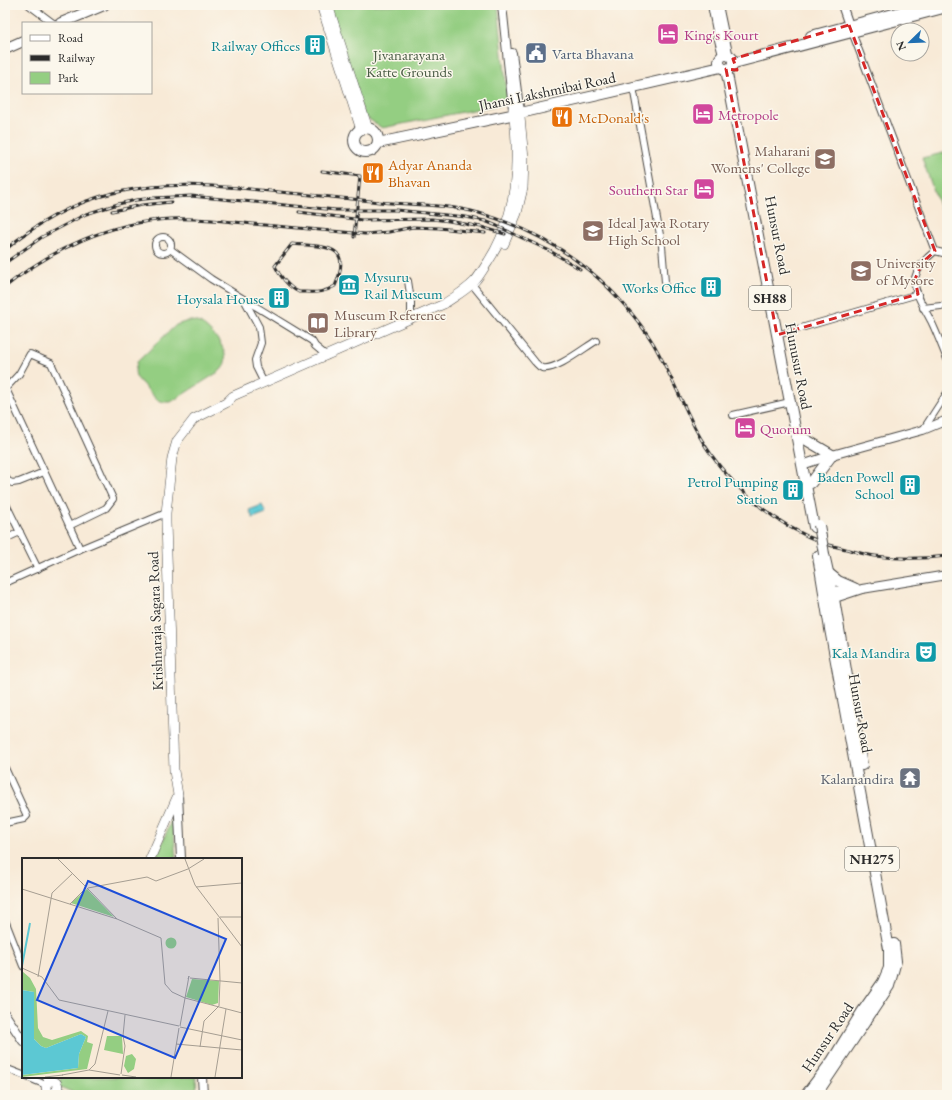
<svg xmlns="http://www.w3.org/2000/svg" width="952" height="1100" font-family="'EB Garamond',serif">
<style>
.green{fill:#94ce82;stroke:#607c56}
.water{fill:#5cc8d3;stroke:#447a7f}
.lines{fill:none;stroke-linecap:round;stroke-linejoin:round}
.minor-casing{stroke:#4a4845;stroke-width:8}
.tertiary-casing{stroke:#4a4845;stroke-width:10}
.secondary-casing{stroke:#4a4845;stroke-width:10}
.primary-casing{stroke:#4a4845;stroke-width:12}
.minor{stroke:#fff;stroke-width:6}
.tertiary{stroke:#fff;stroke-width:8}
.secondary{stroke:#fff;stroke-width:9}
.primary{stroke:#fff;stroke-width:10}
.rail-casing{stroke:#2b2b2b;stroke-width:3}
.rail{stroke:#fbf7ec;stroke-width:1.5;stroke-dasharray:4.5;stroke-linecap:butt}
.primary-bridge-casing{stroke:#4a4845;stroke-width:12;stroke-linecap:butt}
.primary-bridge{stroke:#fff;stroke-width:10}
.marked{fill:none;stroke:#d62828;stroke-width:3;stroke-dasharray:8 5;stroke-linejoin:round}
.labels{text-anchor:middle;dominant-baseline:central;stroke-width:3;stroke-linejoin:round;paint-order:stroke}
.shield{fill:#fbf7ec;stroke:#696865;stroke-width:1}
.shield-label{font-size:14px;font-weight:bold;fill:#2b2b2b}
.hotel-label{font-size:15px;fill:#b23c85;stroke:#fbf7ec;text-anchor:start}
.culture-label{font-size:15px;fill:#0d838f;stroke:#fbf7ec;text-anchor:end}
.service-label{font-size:15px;fill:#4e5e75;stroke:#fbf7ec;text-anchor:start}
.park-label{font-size:15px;fill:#4a5c45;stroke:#fbf7ec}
.street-label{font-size:15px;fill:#2b2b2b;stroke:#fbf7ec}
.food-label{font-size:15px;fill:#c56008;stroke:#fbf7ec;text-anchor:start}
.education-label{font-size:15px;fill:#785e54;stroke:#fbf7ec;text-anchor:start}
.worship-label{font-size:15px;fill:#5b616d;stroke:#fbf7ec;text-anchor:end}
.inset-river{fill:none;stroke:#5cc8d3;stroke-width:2}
.inset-road{fill:none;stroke:#a69e92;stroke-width:1}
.view{fill:#1d4ed8;fill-opacity:0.15;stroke:#1d4ed8;stroke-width:2}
.inset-edge{fill:none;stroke:#2b2b2b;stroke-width:2}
</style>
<rect width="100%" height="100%" fill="#fbf7ec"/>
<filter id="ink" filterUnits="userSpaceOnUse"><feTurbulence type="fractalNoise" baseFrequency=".025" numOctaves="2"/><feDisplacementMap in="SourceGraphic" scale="8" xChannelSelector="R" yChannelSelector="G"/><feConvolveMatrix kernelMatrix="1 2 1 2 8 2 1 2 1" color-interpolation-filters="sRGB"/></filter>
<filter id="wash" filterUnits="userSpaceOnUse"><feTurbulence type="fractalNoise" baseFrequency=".012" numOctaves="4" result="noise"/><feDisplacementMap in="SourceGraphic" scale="16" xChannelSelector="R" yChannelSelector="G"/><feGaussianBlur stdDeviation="0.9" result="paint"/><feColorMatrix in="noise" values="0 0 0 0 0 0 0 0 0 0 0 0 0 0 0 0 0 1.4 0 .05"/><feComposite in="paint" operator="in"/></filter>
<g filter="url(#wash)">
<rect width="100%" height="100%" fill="#f8ead7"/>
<g class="green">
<path d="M327 5H498L508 103 382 128 364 116Z"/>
<path d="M947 152V228L922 158Z"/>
<path d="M188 321C192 321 196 321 200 323 213 331 236 356 220 371L171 402H164L157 400 136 377 135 371 137 362 176 325Z"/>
<path d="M173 817 176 859H155Z"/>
<path d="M62 1077H196L197 1095H79L58 1086Z"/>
</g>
<path class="water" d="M262 505 266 513 253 518 249 510Z"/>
</g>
<g filter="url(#ink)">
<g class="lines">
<g class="minor-casing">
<g id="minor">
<path d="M29 5 53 23"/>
<path d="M852 32 935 251"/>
<path d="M633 87 662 246 665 282"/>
<circle cx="163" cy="245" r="8"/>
<path d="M170 249 211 279 312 341 315 346 327 356"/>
<path d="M935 251C926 258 918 266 915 278 912 290 926 311 931 321 937 333 942 347 947 359"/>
<path d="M935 251 947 254"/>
<path d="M408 281 411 300V319"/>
<path d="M475 288 535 362C537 364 539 367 542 368 556 371 584 348 596 341"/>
<path d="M245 301 259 327 261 343 255 360 256 367 264 383"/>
<path d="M923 308 941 306"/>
<path d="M777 335 918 294"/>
<path d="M5 389 19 374 30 354 51 363 113 499 106 508 69 526"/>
<path d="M6 389 80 549"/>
<path d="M733 415 790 402"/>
<path d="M923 430 947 393"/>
<path d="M5 477 8 481 12 483 19 482 44 472"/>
<path d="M5 502 38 569"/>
<path d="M5 539 20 532"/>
<path d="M5 583 80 549 166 513"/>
<path d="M5 768 27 816 24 819 5 823"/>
<path d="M5 920 23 966"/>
<path d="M5 1068 23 1075"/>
<path d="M27 1077 46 1085"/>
</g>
</g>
<g class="tertiary-casing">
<g id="tertiary">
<path d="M502 5 513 109"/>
<path d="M712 5 718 36 723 55"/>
<path d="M718 5 728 53"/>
<path d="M842 5 851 31"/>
<path d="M512 53 519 107"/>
<path d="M802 465 832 455 923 430 947 420"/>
<path d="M827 592 856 588"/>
<path d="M829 600 862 589 947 575"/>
<path d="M178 795 181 859"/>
<path d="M5 1014 23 1041"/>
<path d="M47 1077 49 1081"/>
<path d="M202 1077 203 1095"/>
<path d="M56 1090 68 1095"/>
</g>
</g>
<g class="secondary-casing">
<g id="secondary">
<path d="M321 5 361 130"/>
<path d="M328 5 368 129"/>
<path d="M504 244 517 213 523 188 524 159 519 107"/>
<path d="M150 859 178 795 174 771 166 523V513L172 458 177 441 194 419 226 403 233 396 444 304C454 297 465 291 474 282 479 277 483 269 488 262 518 216 520 161 513 109"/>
<circle cx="52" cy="1087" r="6"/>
</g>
</g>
<g class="primary-casing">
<g id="primary">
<path d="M61 23 104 5"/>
<path d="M811 36 927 5"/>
<path d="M5 49 23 41"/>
<circle cx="726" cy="62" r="7"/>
<path d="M734 63 947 7"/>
<path d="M726 69 814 527"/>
<circle cx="366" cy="140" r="12"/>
<path d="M378 143 520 113 721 67"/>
<path d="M803 438 832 455 811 483"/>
<path d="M824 554 834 599 862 765"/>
<path d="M827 572 838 581 854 588"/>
<path d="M806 1095 832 1061 862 1012 883 982 889 968V949L830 629 818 556"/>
<path d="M816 1095 889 986 896 961 894 944"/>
</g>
</g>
<use href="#minor" class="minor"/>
<use href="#tertiary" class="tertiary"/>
<use href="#secondary" class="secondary"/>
<use href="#primary" class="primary"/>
<g class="rail-casing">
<g id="rail">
<path d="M322 171 360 176 354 237"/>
<path d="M112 211 142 205 171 202"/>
<path d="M299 212 362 220 432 219 449 221 481 227 505 234"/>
<path d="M292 244C324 247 354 243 335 286 322 294 314 292 299 292 289 288 279 275 275 266Z"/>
<path d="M5 250C35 224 74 202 113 193 172 180 220 186 279 192 312 195 346 198 379 202 412 205 447 204 479 213 521 225 558 244 591 272 613 290 638 319 653 343 669 371 681 400 695 428 722 480 771 524 826 544 835 547 844 548 853 551 860 553 867 555 875 556 898 559 923 559 947 556"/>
<path d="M5 263 42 237 86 214 118 204 136 200 154 198 191 196 336 210H396L466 217 485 221 497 226 550 251 572 264 580 269"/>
<path d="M5 287C52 249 110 222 171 219 199 218 226 221 253 224 290 227 328 231 365 234L389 232 413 227 439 228 485 233"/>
</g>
</g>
<use href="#rail" class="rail"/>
<g class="primary-bridge-casing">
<path id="primary-bridge" d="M819 525 824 554"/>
</g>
<use href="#primary-bridge" class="primary-bridge"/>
</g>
</g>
<path class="marked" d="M849 25 935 251 922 263 915 279 918 294 777 335 726 69 737 70 733 59Z"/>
<defs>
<g id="hotel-square" transform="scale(1.15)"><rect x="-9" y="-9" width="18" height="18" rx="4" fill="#d1479c" stroke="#fbf7ec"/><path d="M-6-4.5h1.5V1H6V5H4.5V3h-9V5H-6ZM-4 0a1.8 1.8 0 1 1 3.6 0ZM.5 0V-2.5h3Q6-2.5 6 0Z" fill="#fff"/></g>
<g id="building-square" transform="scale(1.15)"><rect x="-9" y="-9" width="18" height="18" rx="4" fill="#0f9aa8" stroke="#fbf7ec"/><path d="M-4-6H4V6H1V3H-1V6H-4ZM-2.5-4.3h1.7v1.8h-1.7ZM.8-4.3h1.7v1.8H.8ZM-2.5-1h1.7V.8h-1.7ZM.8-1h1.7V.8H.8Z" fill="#fff"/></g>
<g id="civic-square" transform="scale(1.15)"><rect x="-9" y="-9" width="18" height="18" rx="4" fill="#5c6f8a" stroke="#fbf7ec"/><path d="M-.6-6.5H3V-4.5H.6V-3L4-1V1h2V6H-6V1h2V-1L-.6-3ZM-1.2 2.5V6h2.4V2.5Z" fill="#fff"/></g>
<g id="restaurant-square" transform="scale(1.15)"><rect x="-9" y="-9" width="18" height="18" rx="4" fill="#e8710a" stroke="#fbf7ec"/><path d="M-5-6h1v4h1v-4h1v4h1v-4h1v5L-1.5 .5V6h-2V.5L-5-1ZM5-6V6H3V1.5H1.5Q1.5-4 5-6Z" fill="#fff"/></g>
<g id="university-square" transform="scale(1.15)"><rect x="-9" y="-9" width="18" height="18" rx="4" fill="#8d6e63" stroke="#fbf7ec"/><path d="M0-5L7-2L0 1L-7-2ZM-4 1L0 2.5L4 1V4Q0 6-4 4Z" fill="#fff"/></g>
<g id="school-square" transform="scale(1.15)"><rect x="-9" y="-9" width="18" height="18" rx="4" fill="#8d6e63" stroke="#fbf7ec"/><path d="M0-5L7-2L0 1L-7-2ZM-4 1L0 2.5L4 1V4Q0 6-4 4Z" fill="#fff"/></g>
<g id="museum-square" transform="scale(1.15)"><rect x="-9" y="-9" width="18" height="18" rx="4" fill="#0f9aa8" stroke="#fbf7ec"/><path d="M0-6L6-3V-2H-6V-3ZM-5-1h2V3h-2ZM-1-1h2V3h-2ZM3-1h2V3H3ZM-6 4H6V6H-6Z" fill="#fff"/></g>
<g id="library-square" transform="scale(1.15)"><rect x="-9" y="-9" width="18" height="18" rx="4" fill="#8d6e63" stroke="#fbf7ec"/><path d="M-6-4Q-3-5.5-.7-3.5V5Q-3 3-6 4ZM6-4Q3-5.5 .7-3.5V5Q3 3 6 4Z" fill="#fff"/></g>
<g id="theatre-square" transform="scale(1.15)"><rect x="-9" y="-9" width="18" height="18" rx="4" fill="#0f9aa8" stroke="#fbf7ec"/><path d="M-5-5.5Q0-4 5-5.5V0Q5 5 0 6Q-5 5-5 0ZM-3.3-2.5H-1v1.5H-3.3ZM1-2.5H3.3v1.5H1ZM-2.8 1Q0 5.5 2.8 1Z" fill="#fff"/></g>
<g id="temple-square" transform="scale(1.15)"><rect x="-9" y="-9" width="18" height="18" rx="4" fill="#6b7280" stroke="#fbf7ec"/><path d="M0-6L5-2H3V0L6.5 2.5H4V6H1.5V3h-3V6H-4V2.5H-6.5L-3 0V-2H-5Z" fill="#fff"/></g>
</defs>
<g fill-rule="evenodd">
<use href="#hotel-square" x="668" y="34"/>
<use href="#building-square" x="315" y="45"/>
<use href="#civic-square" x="536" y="53"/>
<use href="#hotel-square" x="703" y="114"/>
<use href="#restaurant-square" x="562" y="117"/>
<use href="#university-square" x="825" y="159"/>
<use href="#restaurant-square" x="373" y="173"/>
<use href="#hotel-square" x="704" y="189"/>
<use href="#school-square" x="593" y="231"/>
<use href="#university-square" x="861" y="271"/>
<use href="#museum-square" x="349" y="285"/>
<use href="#building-square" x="711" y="287"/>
<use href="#building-square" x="279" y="298"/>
<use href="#library-square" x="318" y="323"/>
<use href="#hotel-square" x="745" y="428"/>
<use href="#building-square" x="910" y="485"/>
<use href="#building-square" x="793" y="490"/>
<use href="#theatre-square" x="926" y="652"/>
<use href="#temple-square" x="910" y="778"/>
</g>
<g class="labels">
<g class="shield">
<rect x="749" y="286" width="42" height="24" rx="3"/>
<rect x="845" y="847" width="54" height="24" rx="3"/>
</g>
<g class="shield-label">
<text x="770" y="298">SH88</text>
<text x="872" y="859">NH275</text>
</g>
<g class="hotel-label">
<text x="684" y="34">King's Kourt</text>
<text x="718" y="114">Metropole</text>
<text x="688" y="189" text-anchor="end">Southern Star</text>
<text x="760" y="428">Quorum</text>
</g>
<g class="culture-label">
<text x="300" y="45">Railway Offices</text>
<text x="364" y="276" text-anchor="start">Mysuru<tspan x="364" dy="17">Rail Museum</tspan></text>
<text x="696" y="287">Works Office</text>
<text x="264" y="298">Hoysala House</text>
<text x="894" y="476">Baden Powell<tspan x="894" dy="17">School</tspan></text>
<text x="778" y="481">Petrol Pumping<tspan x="778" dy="17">Station</tspan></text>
<text x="910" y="652">Kala Mandira</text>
</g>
<g class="service-label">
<text x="552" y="53">Varta Bhavana</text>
</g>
<g class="park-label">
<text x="409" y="54">Jivanarayana<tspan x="409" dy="17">Katte Grounds</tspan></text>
</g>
<g class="street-label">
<text transform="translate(547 91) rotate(-12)">Jhansi Lakshmibai Road</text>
<text transform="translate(778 235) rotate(79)">Hunsur Road</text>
<text transform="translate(799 366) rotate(79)">Hunusur Road</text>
<text transform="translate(155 621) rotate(-92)">Krishnaraja Sagara Road</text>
<text transform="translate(861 713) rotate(80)">Hunsur Road</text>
<text transform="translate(827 1037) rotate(-56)">Hunsur Road</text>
</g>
<g class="food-label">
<text x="578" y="117">McDonald's</text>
<text x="388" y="164">Adyar Ananda<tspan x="388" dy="17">Bhavan</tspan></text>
</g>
<g class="education-label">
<text x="810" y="150" text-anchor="end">Maharani<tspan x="810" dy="17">Womens' College</tspan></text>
<text x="608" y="222">Ideal Jawa Rotary<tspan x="608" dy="17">High School</tspan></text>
<text x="876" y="262">University<tspan x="876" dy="17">of Mysore</tspan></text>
<text x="334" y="314">Museum Reference<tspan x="334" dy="17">Library</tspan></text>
</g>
<g class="worship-label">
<text x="894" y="778">Kalamandira</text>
</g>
</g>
<g transform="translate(22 858)">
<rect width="220" height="220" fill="#f8ead7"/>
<path d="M65 31 92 59 49 45ZM143.5 85a5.5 5.5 0 1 1 11 0a5.5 5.5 0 1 1-11 0ZM0 113 8 120 14 131 16 170 21 179 30 182 59 173 66 178 65 184 71 186 65 211 0 219V217L56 210 57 196 64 179 59 176 24 190 19 188 12 181V134L0 132ZM170 121 197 123 196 145 190 147 164 139ZM85 178H100L101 196 82 192ZM110 196 114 201 112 211 106 215 102 208 104 198Z" fill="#94ce82"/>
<path d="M0 132 12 134V181L19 188 24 190 59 176 64 179 57 196 56 210 0 217Z" fill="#5cc8d3"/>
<path class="inset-river" d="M0 108 8 65"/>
<path class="inset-road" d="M36 1 64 29M163 1 173 27 220 89M174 29 220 25M65 30 95 61 139 80 143 126 150 134 163 140M66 30 125 19 134 23 166 11 182 1M0 31 95 61M48 46 64 30M198 59H220M196 60 198 122M0 110 20 119 37 142 157 168M16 119 30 35 51 15M168 120 220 125M163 140 220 155M158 168 167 118 166 121M158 169 220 182M154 186 220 192M178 189 182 163 197 148 198 122M67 212 73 206 86 153M99 216 103 188 101 178 103 157M40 217 67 212 98 217M100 217 114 219M23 219 41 217M149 219 157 170M193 219 204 151"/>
<path class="view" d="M66 23 204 81 153 200 15 142Z"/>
<rect width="220" height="220" class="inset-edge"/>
</g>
<rect width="952" height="1100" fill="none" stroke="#fbf7ec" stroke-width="20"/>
<rect x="22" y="22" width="130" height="72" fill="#fbf7ec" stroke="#a8a59f"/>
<rect x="30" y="35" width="20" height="6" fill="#ffffff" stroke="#a8a59f"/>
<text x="58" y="42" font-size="12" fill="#2b2b2b">Road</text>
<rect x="30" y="55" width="20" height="6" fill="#2b2b2b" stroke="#a8a59f"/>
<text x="58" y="62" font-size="12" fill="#2b2b2b">Railway</text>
<rect x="30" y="72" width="20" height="12" fill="#94ce82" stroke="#a8a59f"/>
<text x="58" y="82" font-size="12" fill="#2b2b2b">Park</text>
<g transform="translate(910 42) rotate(247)"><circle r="19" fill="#fbf7ec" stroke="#a8a59f"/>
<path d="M0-3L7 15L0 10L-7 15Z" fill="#1f6fb2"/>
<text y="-6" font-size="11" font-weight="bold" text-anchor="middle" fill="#2b2b2b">N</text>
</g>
</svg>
